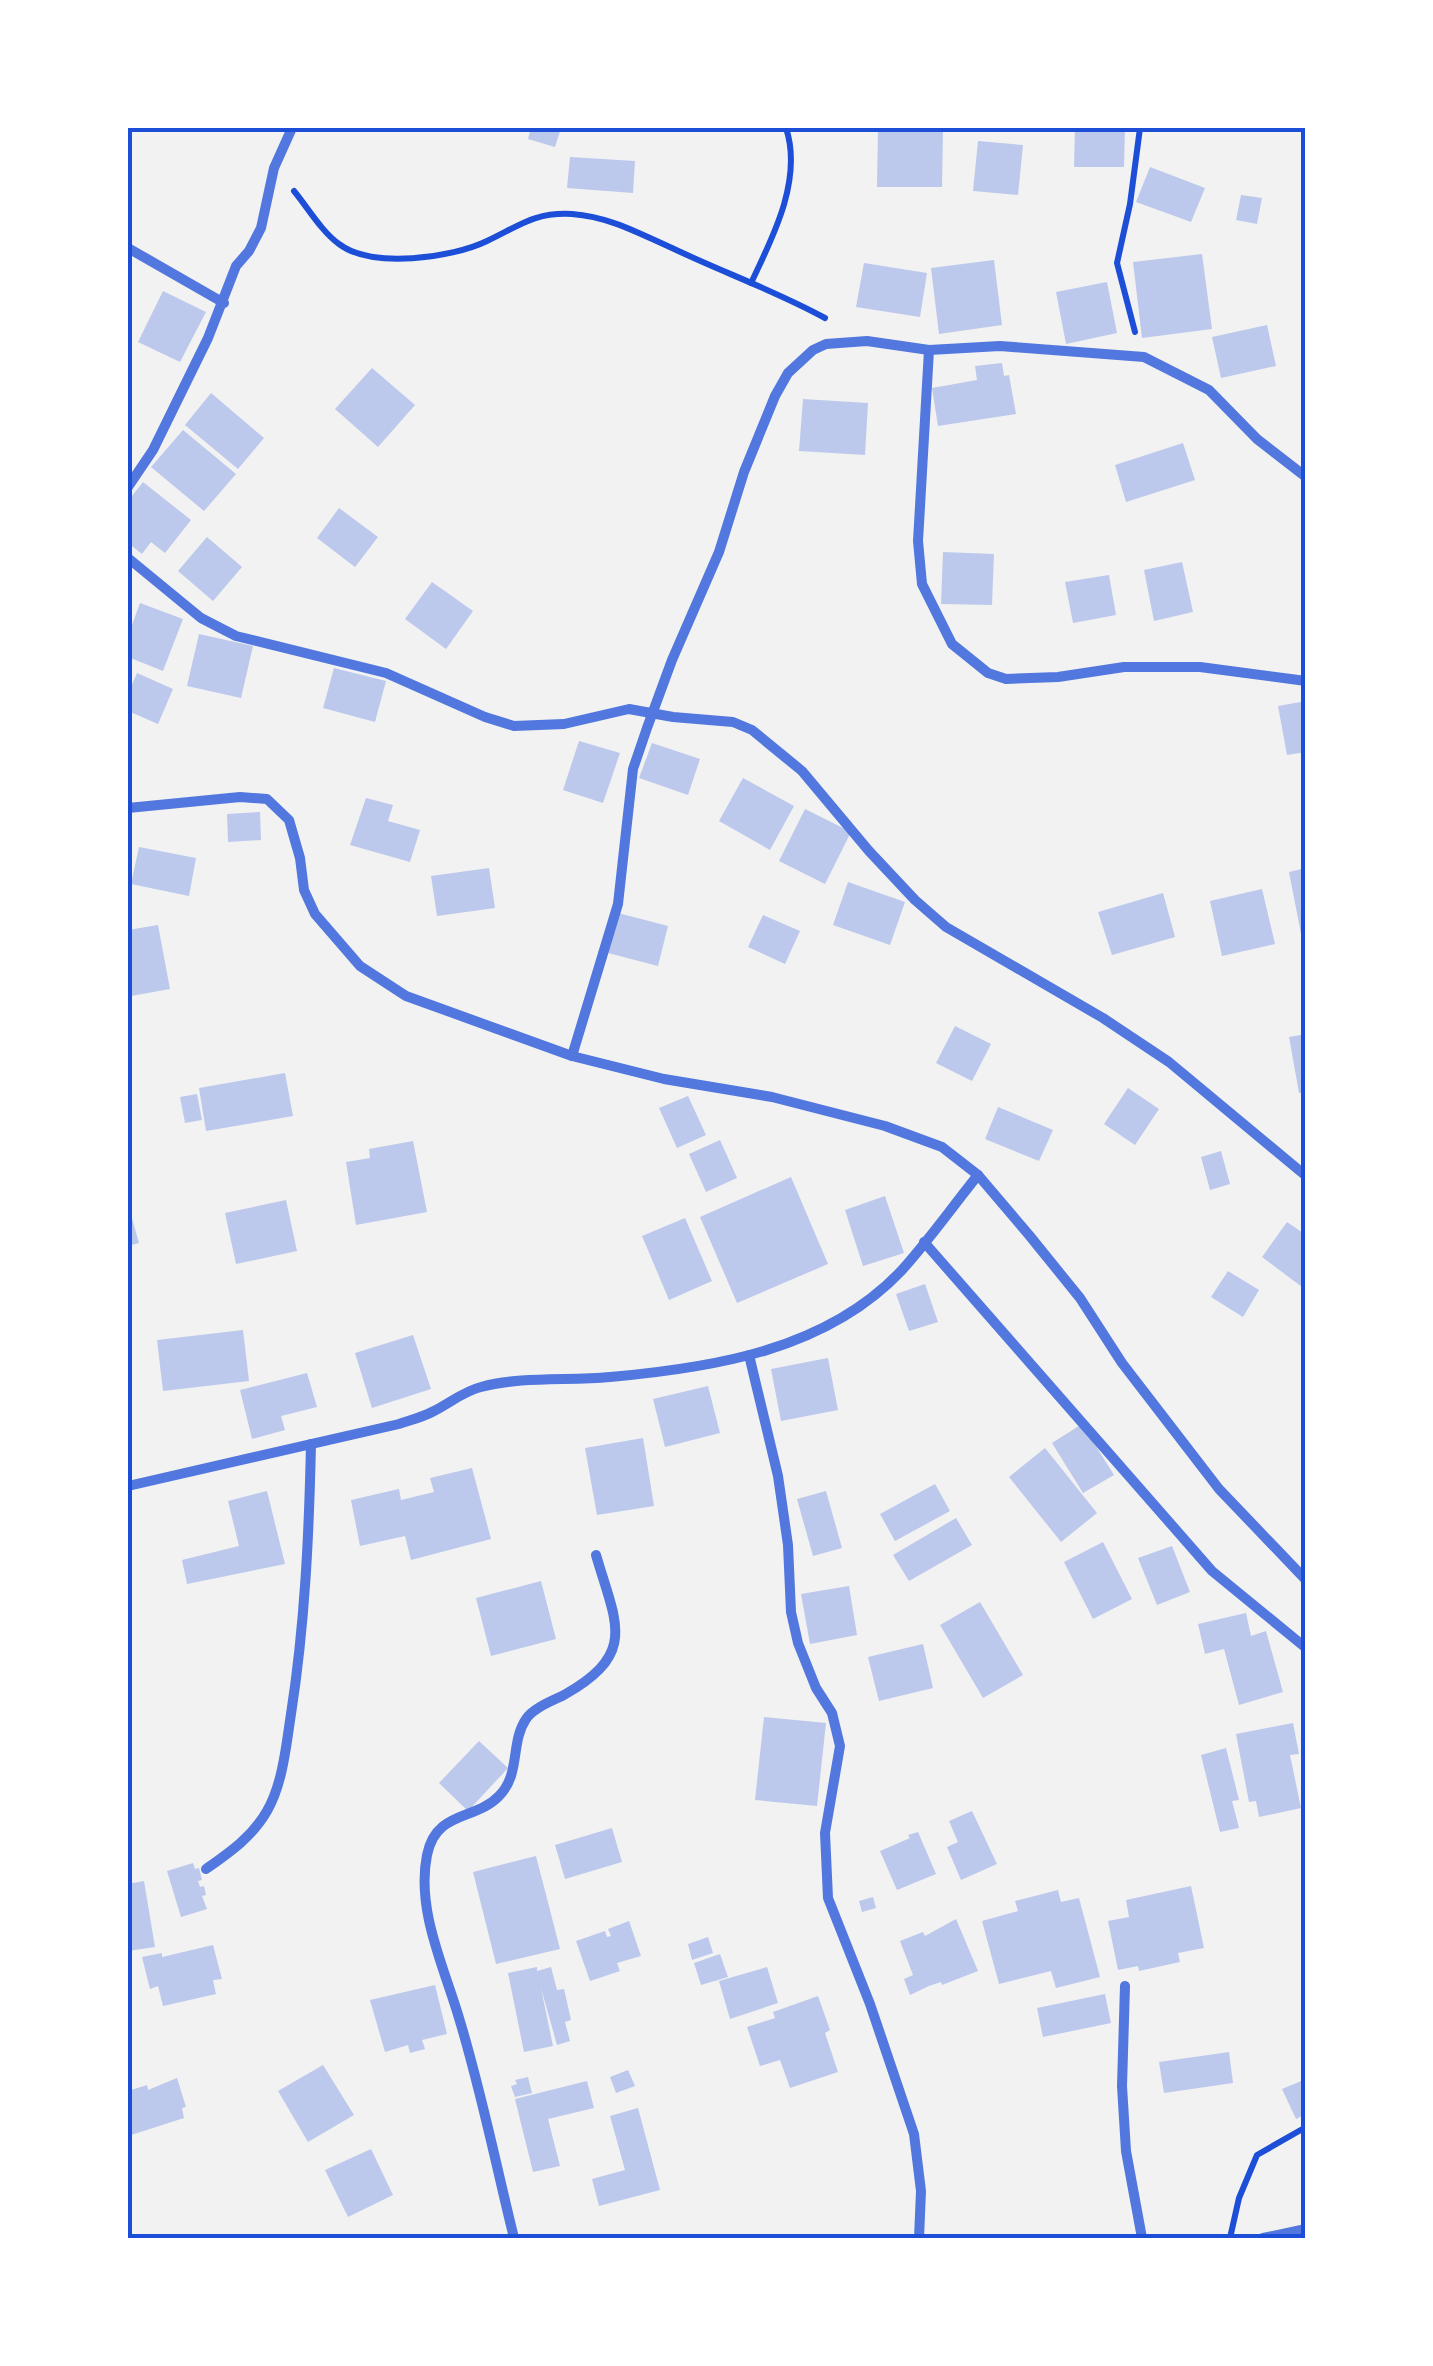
<svg xmlns="http://www.w3.org/2000/svg" width="1433" height="2366" font-family="'Roboto Condensed',sans-serif">
<style>
.building{fill:#bdc9ec}
.lines{fill:none;stroke-linecap:round;stroke-linejoin:round}
.path{stroke:#1d4ed8;stroke-width:6}
.minor{stroke:#5277de;stroke-width:10}
.neatline{fill:none;stroke:#1d4ed8;stroke-width:4}
</style>
<rect width="100%" height="100%" fill="#f2f2f2"/>
<g class="building">
<path d="M531 128H561L555 147 528 139Z"/>
<path d="M878 128H943L942 187H877Z"/>
<path d="M1075 128H1125L1124 167H1074Z"/>
<path d="M978 141 1023 145 1018 195 973 191Z"/>
<path d="M570 157 635 161 633 193 567 188Z"/>
<path d="M1150 167 1205 188 1191 222 1136 202Z"/>
<path d="M1241 195 1262 198 1257 224 1236 220Z"/>
<path d="M1202 254 1212 329 1142 338 1133 262Z"/>
<path d="M994 260 1002 325 939 334 931 268Z"/>
<path d="M864 263 927 273 920 317 856 307Z"/>
<path d="M1107 282 1117 333 1066 344 1056 292Z"/>
<path d="M163 291 206 312 180 362 138 342Z"/>
<path d="M1267 325 1276 366 1221 378 1212 337Z"/>
<path d="M1002 363 1004 376 1009 375 1016 414 938 426 932 388 977 380 975 366Z"/>
<path d="M372 368 415 405 378 447 335 409Z"/>
<path d="M211 393 264 438 238 469 185 425Z"/>
<path d="M803 399 868 403 865 455 799 451Z"/>
<path d="M183 430 236 474 204 511 151 467Z"/>
<path d="M1183 443 1195 480 1126 502 1115 465Z"/>
<path d="M143 482 191 520 165 553 151 542 142 554 128 543V501Z"/>
<path d="M339 508 378 537 355 567 317 538Z"/>
<path d="M207 537 242 567 213 601 178 571Z"/>
<path d="M943 552 994 554 992 605 941 604Z"/>
<path d="M1182 562 1193 612 1154 621 1144 570Z"/>
<path d="M1109 575 1116 615 1073 623 1065 582Z"/>
<path d="M432 582 473 611 446 649 405 619Z"/>
<path d="M140 603 183 619 163 671 128 657V636Z"/>
<path d="M199 634 253 646 241 698 187 686Z"/>
<path d="M334 668 386 681 375 722 323 708Z"/>
<path d="M137 673 173 689 158 724 128 711V694Z"/>
<path d="M1306 701V752L1287 755 1278 706Z"/>
<path d="M579 741 620 753 603 803 563 790Z"/>
<path d="M652 743 700 759 688 795 639 778Z"/>
<path d="M743 778 794 806 770 850 719 821Z"/>
<path d="M366 798 393 805 388 821 420 830 410 862 350 845Z"/>
<path d="M805 809 851 832 825 884 779 861Z"/>
<path d="M260 812 261 840 228 842 227 814Z"/>
<path d="M139 847 196 858 189 896 131 884Z"/>
<path d="M489 868 495 908 437 916 431 876Z"/>
<path d="M1306 868V938L1302 939 1289 872Z"/>
<path d="M848 882 905 902 890 945 833 925Z"/>
<path d="M1262 889 1275 944 1222 956 1210 901Z"/>
<path d="M1163 893 1175 937 1112 955 1098 912Z"/>
<path d="M618 913 668 926 658 966 608 953Z"/>
<path d="M763 915 800 931 785 964 748 947Z"/>
<path d="M158 925 170 989 131 996 128 930Z"/>
<path d="M955 1026 991 1044 972 1081 936 1063Z"/>
<path d="M1306 1034V1092L1299 1093 1289 1037Z"/>
<path d="M285 1073 293 1116 206 1131 199 1088Z"/>
<path d="M1128 1088 1159 1109 1135 1145 1104 1124Z"/>
<path d="M197 1094 202 1120 185 1123 180 1097Z"/>
<path d="M688 1096 706 1135 677 1148 659 1108Z"/>
<path d="M998 1107 1053 1130 1039 1161 985 1139Z"/>
<path d="M720 1140 737 1178 706 1192 689 1154Z"/>
<path d="M413 1141 427 1212 356 1225 346 1162 370 1158 369 1149Z"/>
<path d="M1221 1151 1230 1184 1210 1190 1201 1157Z"/>
<path d="M791 1177 828 1264 737 1303 700 1217Z"/>
<path d="M885 1196 904 1253 863 1266 845 1210Z"/>
<path d="M286 1200 297 1251 236 1264 225 1213Z"/>
<path d="M128 1204 139 1243 128 1246Z"/>
<path d="M685 1218 712 1281 669 1300 642 1236Z"/>
<path d="M1287 1222 1306 1235V1290L1262 1257Z"/>
<path d="M1228 1271 1259 1290 1243 1317 1211 1297Z"/>
<path d="M925 1284 938 1322 909 1331 896 1294Z"/>
<path d="M243 1330 249 1381 163 1391 157 1340Z"/>
<path d="M413 1335 431 1389 372 1408 355 1353Z"/>
<path d="M828 1358 838 1410 781 1421 771 1369Z"/>
<path d="M307 1373 317 1407 281 1416 285 1430 252 1439 240 1390Z"/>
<path d="M708 1386 720 1433 665 1447 653 1399Z"/>
<path d="M1082 1424 1114 1475 1083 1493 1052 1443Z"/>
<path d="M643 1438 654 1506 597 1515 585 1448Z"/>
<path d="M1045 1448 1097 1513 1061 1542 1009 1477Z"/>
<path d="M472 1468 491 1539 411 1560 405 1536 360 1546 351 1500 399 1489 401 1500 434 1492 430 1478Z"/>
<path d="M935 1484 950 1511 895 1541 880 1514Z"/>
<path d="M267 1491 285 1564 187 1584 182 1560 239 1546 228 1501Z"/>
<path d="M826 1491 842 1548 813 1556 797 1499Z"/>
<path d="M956 1518 972 1545 909 1581 893 1555Z"/>
<path d="M1103 1542 1132 1599 1093 1619 1064 1562Z"/>
<path d="M1172 1546 1190 1592 1157 1605 1138 1558Z"/>
<path d="M541 1581 556 1639 491 1656 476 1598Z"/>
<path d="M849 1586 857 1635 810 1644 801 1594Z"/>
<path d="M980 1602 1023 1675 983 1698 940 1625Z"/>
<path d="M1246 1613 1251 1636 1266 1631 1283 1692 1239 1705 1224 1649 1205 1654 1198 1624Z"/>
<path d="M923 1644 933 1688 879 1701 868 1657Z"/>
<path d="M764 1717 826 1723 817 1806 755 1800Z"/>
<path d="M1293 1723 1299 1754 1290 1755 1301 1808 1259 1817 1256 1801 1249 1802 1236 1734Z"/>
<path d="M479 1741 508 1768 468 1811 439 1783Z"/>
<path d="M1226 1748 1239 1800 1232 1801 1239 1828 1220 1832 1201 1755Z"/>
<path d="M972 1811 997 1864 961 1880 947 1847 958 1842 949 1821Z"/>
<path d="M612 1828 622 1862 565 1879 555 1845Z"/>
<path d="M918 1832 936 1874 897 1890 880 1851 910 1838 908 1835Z"/>
<path d="M536 1856 560 1949 496 1964 473 1872Z"/>
<path d="M193 1863 195 1869 199 1868 202 1880 198 1881 200 1887 204 1886 206 1895 202 1896 207 1909 181 1917 167 1871Z"/>
<path d="M144 1881 155 1947 128 1951V1884Z"/>
<path d="M1191 1886 1204 1948 1178 1953 1180 1962 1139 1971 1138 1966 1118 1970 1108 1921 1129 1917 1126 1900Z"/>
<path d="M1058 1890 1061 1902 1079 1898 1100 1977 1056 1988 1051 1971 999 1984 982 1921 1018 1911 1015 1901Z"/>
<path d="M873 1897 876 1908 862 1912 859 1901Z"/>
<path d="M956 1919 978 1971 942 1985 941 1982 929 1986 910 1995 904 1979 913 1975 900 1941 923 1932 925 1936Z"/>
<path d="M629 1921 641 1956 617 1963 620 1971 590 1981 576 1941 605 1931 607 1937 611 1936 608 1929Z"/>
<path d="M708 1937 713 1953 692 1960 688 1944Z"/>
<path d="M213 1945 222 1979 213 1980 216 1994 163 2006 158 1986 150 1989 142 1957 162 1953V1957Z"/>
<path d="M720 1954 728 1977 701 1985 694 1963Z"/>
<path d="M537 1967V1971L551 1967 557 1990 564 1989 571 2020 565 2022 570 2041 557 2045 541 1988 553 2046 524 2052 508 1973Z"/>
<path d="M767 1967 778 2003 730 2019 719 1981Z"/>
<path d="M435 1985 447 2034 422 2040 425 2049 410 2053 408 2045 385 2052 370 2000Z"/>
<path d="M1105 1994 1111 2023 1043 2037 1037 2008Z"/>
<path d="M818 1996 830 2030 825 2033 838 2072 790 2088 780 2060 760 2066 747 2027 775 2018 773 2012Z"/>
<path d="M1229 2052 1233 2083 1164 2093 1159 2062Z"/>
<path d="M323 2065 354 2115 308 2142 278 2091Z"/>
<path d="M628 2070 635 2086 616 2093 610 2077Z"/>
<path d="M528 2077 532 2093 515 2097 511 2086 517 2084 515 2080Z"/>
<path d="M177 2078 186 2107 182 2108 184 2118 128 2136V2091L147 2085 148 2090Z"/>
<path d="M1306 2079V2114L1296 2119 1282 2089Z"/>
<path d="M587 2081 594 2108 548 2119 560 2166 533 2172 515 2099Z"/>
<path d="M638 2108 660 2190 599 2206 592 2179 625 2170 610 2116Z"/>
<path d="M371 2149 393 2195 348 2217 325 2170Z"/>
</g>
<g class="lines">
<g class="path">
<path d="M294 191C308 208 322 232 339 244 372 269 452 258 487 241 519 226 534 212 572 214 610 217 638 233 672 248 722 272 776 291 825 318"/>
<path d="M751 283C773 237 803 179 786 128"/>
<path d="M1135 332 1117 263 1130 204 1140 128"/>
<path d="M1230 2238 1239 2198 1257 2155 1306 2127"/>
</g>
<g class="minor">
<path d="M128 248 224 303"/>
<path d="M929 350 918 541 922 584 952 644 988 673 1006 679 1058 677 1124 667H1200L1306 681"/>
<path d="M128 487 153 450 208 338 236 266 249 251 261 228 274 168 292 128"/>
<path d="M128 558 201 618 236 636 386 673 485 717 514 726 564 724 629 709 673 717 733 722 752 730 802 771 869 851 915 900 946 927 1103 1018 1169 1062 1306 1176"/>
<path d="M128 808 240 797 267 799 289 820 300 858 304 890 315 914 360 966 406 996 572 1056 664 1079 772 1097 885 1126 942 1147 978 1175 1029 1235 1080 1298 1122 1363 1219 1489 1306 1580"/>
<path d="M572 1056 618 904 633 769 647 728 672 660 719 552 744 472 775 396 788 373 813 350 826 344 867 341 929 350 1000 346 1144 357 1209 390 1257 439 1306 477"/>
<path d="M924 1242 1212 1571 1306 1648"/>
<path d="M749 1355 778 1476 788 1545 791 1612 798 1643 816 1688 832 1713 840 1746 825 1833 828 1898 870 2004 914 2134 921 2191 919 2238"/>
<path d="M128 1486 399 1424C411 1420 423 1417 434 1411 450 1403 464 1391 481 1387 522 1376 567 1381 610 1377 713 1368 827 1350 902 1270 929 1240 953 1206 978 1175"/>
<path d="M206 1869C230 1852 252 1837 267 1811 283 1783 286 1746 291 1714 305 1624 309 1534 311 1444"/>
<path d="M1125 1986 1122 2086 1126 2151 1142 2238"/>
<path d="M514 2238C496 2165 481 2090 459 2018 444 1967 416 1910 427 1855 436 1810 475 1821 499 1796 521 1774 510 1743 526 1719 533 1708 552 1701 564 1695 638 1653 616 1624 596 1555"/>
<path d="M1263 2238 1306 2229"/>
</g>
</g>
<rect width="1433" height="2366" fill="none" stroke="#ffffff" stroke-width="260"/>
<rect x="130" y="130" width="1173" height="2106" class="neatline"/>
</svg>
